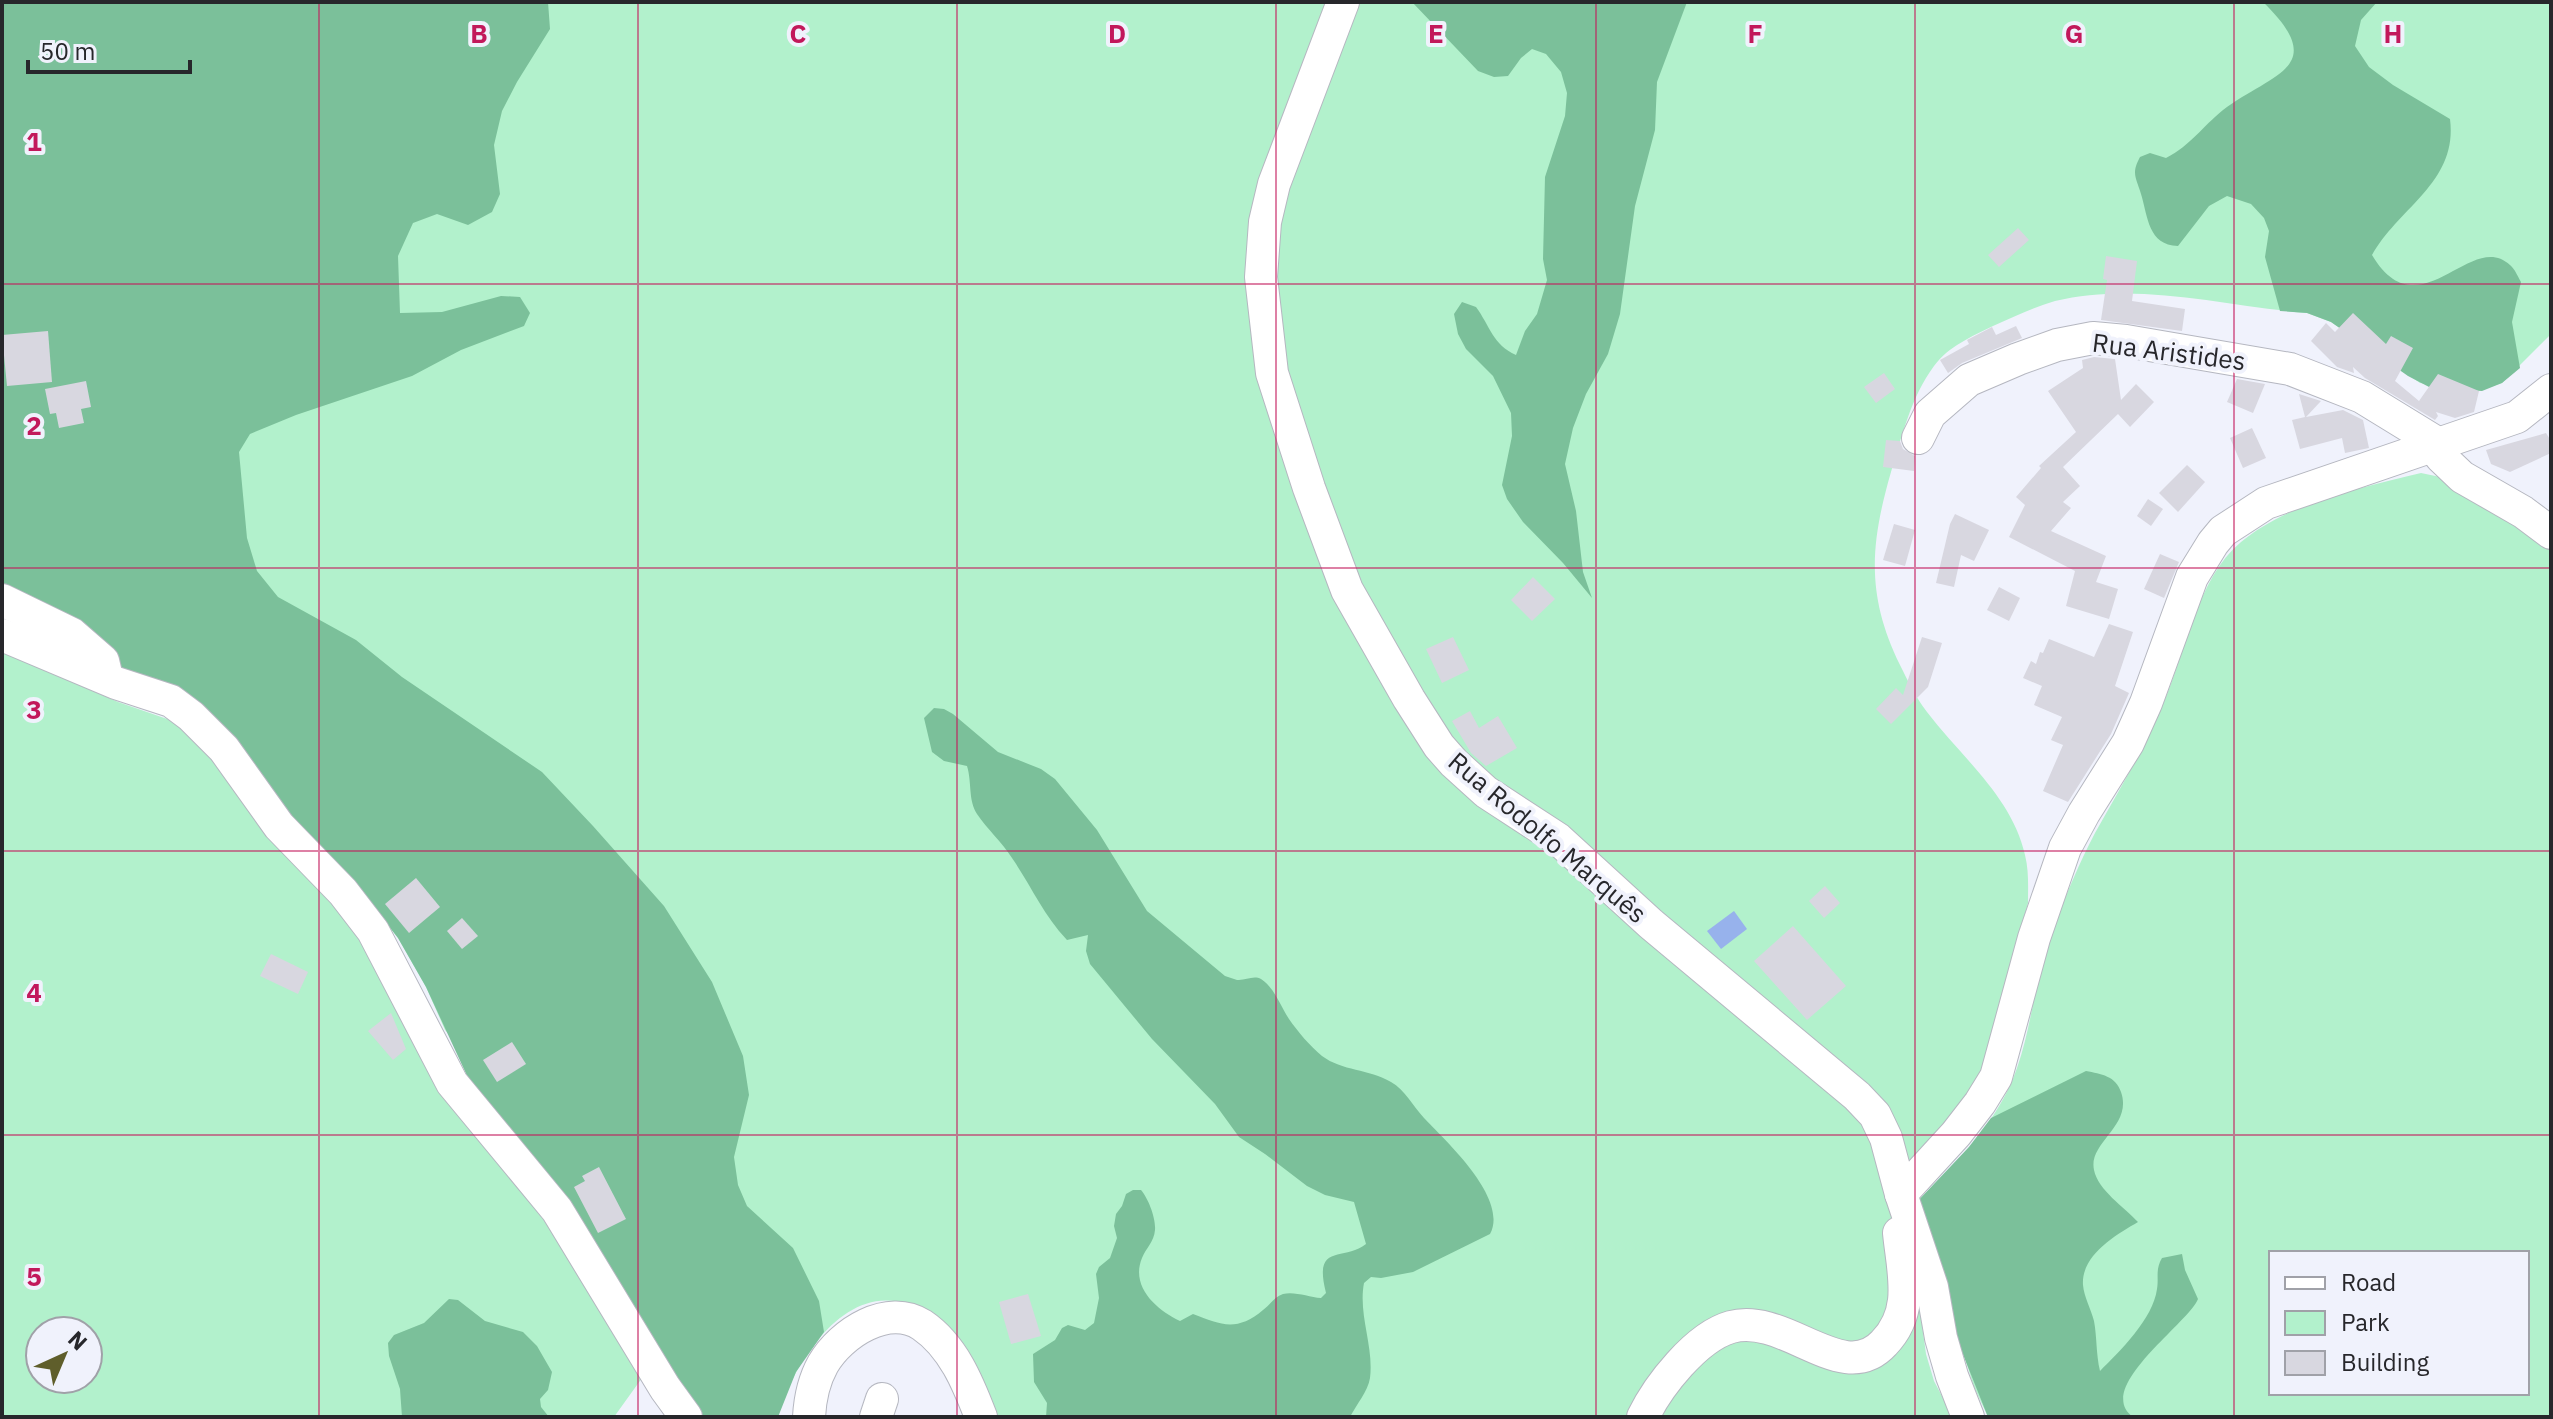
<svg xmlns="http://www.w3.org/2000/svg" width="2553" height="1419" font-family="'IBM Plex Sans',sans-serif">
<style>
.green{fill:#b2f1cc;fill-rule:evenodd}
.forest{fill:#7bc09a}
.water{fill:#97b2ec}
.building{fill:#d8d7e0}
.lines{fill:none;stroke-linecap:round;stroke-linejoin:round}
.minor-casing{stroke:#b5b7c0;stroke-width:34}
.minor{stroke:#fff;stroke-width:32}
.grid{fill:none;stroke:#c2185b;stroke-width:2;stroke-opacity:0.55}
.labels{text-anchor:middle;dominant-baseline:central;stroke-width:8;stroke-linejoin:round;paint-order:stroke}
.street-label{font-size:26px;fill:#27272b;stroke:#f0f2fc}
.grid-label{font-size:26px;text-anchor:middle;font-weight:bold;fill:#c2185b;stroke:#f0f2fc;stroke-width:8;stroke-linejoin:round;paint-order:stroke}
</style>
<rect width="100%" height="100%" fill="#f0f2fc"/>
<g class="green">
<path d="M2 2H2551V334L2502 383 2474 392 2420 383 2331 322 2307 313C2224 306 2138 281 2055 301 2034 307 2013 317 1993 326 1971 337 1949 346 1934 366 1911 397 1902 436 1891 472 1870 545 1866 595 1900 665 1908 681 1916 698 1927 712 1962 758 2012 797 2025 855 2029 871 2028 887 2028 903L1987 1060 1966 1098 1884 1195 1916 1280 1926 1354 1934 1381 1953 1417H989L909 1305C845 1280 792 1365 778 1417L445 1030 426 987 398 938 359 888Z"/>
<path d="M2421 473 2445 478 2551 551V1417H1988L1974 1387 1916 1203C1955 1163 1998 1123 2017 1068 2033 1023 2035 973 2053 927 2066 896 2079 863 2095 833 2119 790 2144 749 2163 704 2185 654 2197 578 2241 542 2287 503 2364 487 2421 473ZM2271 1253H2527V1393H2271Z"/>
<path d="M2 651 118 702 173 721 202 743 360 934 515 1182 552 1231 642 1378 614 1417H2ZM40 1331H88V1379H40Z"/>
</g>
<g class="forest">
<path d="M2 2H548L550 29 517 82 502 111 494 145 500 194 492 212 468 225 437 214 413 223 398 256 400 313 442 312 501 296 520 297 530 313 524 326 461 350 412 376 296 415 250 434 239 452 247 538 257 571 278 597 356 640 402 677 542 772 593 826 664 906 712 982 743 1056 749 1095 734 1157 738 1185 747 1206 793 1248 819 1301 824 1332 796 1372 778 1417H701L469 1080 426 987 398 938 359 888 288 813 216 725 2 622Z"/>
<path d="M1412 2H1687L1657 82 1655 130 1635 206 1620 314 1608 354 1586 394 1573 428 1565 464 1576 511 1583 572 1592 598 1563 563 1523 522 1507 499 1502 485 1512 436 1511 413 1493 376 1466 349 1458 334 1454 314 1462 302 1476 307C1490 326 1493 345 1516 355L1525 331 1537 314 1547 280 1543 259 1545 177 1565 116 1567 93 1561 72 1546 54 1532 49 1521 58 1508 76 1494 77 1478 71Z"/>
<path d="M2263 2H2377L2361 20 2355 46 2369 67 2393 85 2450 119C2458 182 2399 207 2372 255 2419 334 2471 228 2510 265 2515 269 2518 277 2521 282L2512 322 2520 368 2502 383 2482 391 2431 388 2408 376 2331 322 2307 313 2280 311 2265 257 2269 231 2264 218 2251 204 2227 196 2209 206 2178 246C2148 245 2148 217 2141 194 2136 177 2131 174 2140 157L2150 153 2166 158C2191 145 2202 127 2223 110 2272 73 2331 68 2263 2Z"/>
<path d="M934 708 944 709 953 714 998 752 1041 769 1055 779 1097 830 1147 911 1225 976C1229 977 1233 979 1237 980 1245 981 1253 975 1261 979 1274 987 1281 1007 1289 1019 1298 1032 1310 1046 1322 1056 1342 1071 1369 1069 1391 1082 1405 1090 1413 1106 1424 1118 1447 1142 1509 1199 1490 1234L1413 1272 1381 1278 1371 1277 1364 1283C1358 1315 1374 1346 1370 1378 1368 1391 1356 1405 1350 1417H1046L1047 1403 1034 1382 1033 1354 1055 1340 1062 1328 1068 1325 1085 1330 1094 1323 1099 1298 1096 1274 1099 1267 1110 1258 1117 1238 1114 1226 1116 1214 1122 1206 1126 1194 1133 1190H1141C1148 1198 1156 1218 1155 1230 1154 1242 1146 1248 1142 1258 1130 1287 1157 1310 1180 1321L1193 1314C1221 1325 1237 1332 1263 1310 1270 1305 1274 1297 1283 1294 1294 1291 1309 1297 1321 1298L1326 1293C1313 1242 1343 1262 1366 1244L1354 1202 1325 1195 1307 1186 1265 1154 1239 1137 1215 1104 1152 1039 1090 964 1086 951 1088 935 1067 940C1042 913 1032 887 1012 858 1002 842 987 829 977 814 968 800 972 782 967 766L944 761 932 752 924 718Z"/>
<path d="M2086 1071C2101 1074 2116 1076 2121 1092 2133 1126 2088 1142 2094 1170 2098 1190 2124 1207 2138 1222 2116 1235 2081 1255 2083 1285 2084 1297 2091 1309 2094 1321 2097 1337 2096 1354 2100 1371 2120 1351 2153 1319 2157 1289 2159 1277 2155 1270 2162 1258L2182 1254 2185 1270 2198 1299C2188 1324 2093 1388 2133 1417H1988L1962 1352 1916 1203 1969 1147 1991 1118Z"/>
<path d="M449 1299 458 1300 485 1321 523 1332 537 1346 552 1372 548 1390 540 1399 541 1407 549 1417H402L400 1389 389 1356 388 1343 394 1335 424 1323Z"/>
</g>
<path class="water" d="M1734 911 1747 929 1721 949 1707 931Z"/>
<g class="building">
<path d="M2018 228 2029 240 1999 267 1988 255Z"/>
<path d="M2106 256 2137 261 2132 301 2185 309 2182 331 2101 320 2107 280 2103 279Z"/>
<path d="M2353 313 2386 344 2391 336 2413 348 2395 381 2419 401 2438 374 2479 391 2474 412 2455 418 2436 412 2438 416 2435 420 2365 378 2353 367 2354 373 2337 367 2311 341 2326 323 2335 332Z"/>
<path d="M2016 326 2022 338 1962 363 1948 373 1940 360 1969 344 1967 340 1992 327 1996 335Z"/>
<path d="M48 331 52 382 7 386 2 335Z"/>
<path d="M2094 357 2115 359 2121 400 2136 384 2154 402 2130 427 2118 414 2063 467 2080 486 2063 502 2071 508 2051 531 2106 556 2096 582 2118 589 2109 619 2066 606 2075 571 2009 537 2025 505 2016 497 2041 468 2039 466 2076 432 2048 391 2083 368 2082 360Z"/>
<path d="M1884 373 1895 389 1876 403 1864 387Z"/>
<path d="M2237 379 2265 384 2253 413 2227 402Z"/>
<path d="M86 381 91 407 81 409 84 423 59 428 56 413 50 414 45 389Z"/>
<path d="M2299 394 2321 401 2306 417 2343 410 2363 420 2369 448 2345 453 2342 438 2300 449 2292 420 2305 417Z"/>
<path d="M2252 428 2266 458 2243 468 2230 438Z"/>
<path d="M2546 433 2551 441V453L2510 472 2491 464 2486 450Z"/>
<path d="M1886 440 1900 441 1903 449 1915 456 1914 471 1883 467Z"/>
<path d="M2187 465 2205 482 2178 512 2159 493Z"/>
<path d="M2148 499 2163 509 2151 526 2137 516Z"/>
<path d="M1955 514 1989 530 1974 561 1961 555 1954 587 1936 583 1950 524Z"/>
<path d="M1894 524 1915 530 1905 566 1883 560Z"/>
<path d="M2160 554 2179 562 2164 598 2144 589Z"/>
<path d="M1533 577 1555 599 1532 621 1511 600Z"/>
<path d="M1999 587 2020 598 2009 621 1987 610Z"/>
<path d="M2109 624 2133 632 2115 686 2129 693 2111 734 2068 802 2043 791 2063 745 2051 740 2062 717 2034 705 2042 686 2023 678 2031 661 2036 664 2040 652 2043 653 2049 639 2094 657Z"/>
<path d="M1453 637 1469 670 1442 683 1426 649Z"/>
<path d="M1922 637 1942 643 1928 687 1891 724 1876 709 1896 688 1903 695Z"/>
<path d="M1470 711 1479 728 1498 716 1517 748 1486 766 1471 753 1452 721Z"/>
<path d="M416 878 440 907 409 933 385 904Z"/>
<path d="M1825 886 1840 903 1824 918 1809 901Z"/>
<path d="M462 918 478 936 462 949 447 931Z"/>
<path d="M1793 926 1846 986 1807 1020 1754 961Z"/>
<path d="M271 954 308 972 298 994 260 976Z"/>
<path d="M391 1013 406 1049 393 1060 368 1031Z"/>
<path d="M512 1042 526 1064 497 1082 483 1060Z"/>
<path d="M599 1167 626 1219 598 1233 574 1187 585 1181 582 1176Z"/>
<path d="M1028 1294 1041 1336 1011 1344 999 1302Z"/>
</g>
<g class="lines">
<g class="minor-casing">
<g id="minor">
<path d="M1343 2 1274 184 1265 222 1261 277 1272 373 1309 488 1347 590 1409 699 1439 746 1454 763 1486 792 1558 839 1651 924 1857 1096 1875 1115 1886 1138 1901 1194 1932 1287 1941 1338 1952 1376 1968 1417"/>
<path d="M1918 438 1930 414 1969 380 2018 359 2057 345 2093 338 2126 341 2290 369 2362 397 2437 443 2441 457 2462 477 2523 512 2551 533"/>
<path d="M2 600 72 634 103 661 107 678"/>
<path d="M2 635 116 683 171 701 191 716 224 749 279 826 343 892 373 931 452 1083 557 1210 665 1388 686 1417"/>
<path d="M1901 1194 1956 1134 1980 1103 1996 1077 2034 938 2065 848 2084 813 2128 743 2146 703 2192 577 2213 543 2223 531 2266 503 2517 417 2551 390"/>
<path d="M809 1417C810 1399 814 1380 823 1364 841 1333 888 1303 922 1325 953 1346 968 1383 981 1417"/>
<path d="M876 1417 882 1399"/>
<path d="M1643 1417C1658 1386 1696 1337 1731 1327 1786 1312 1843 1388 1884 1343 1915 1311 1903 1273 1899 1233"/>
</g>
</g>
<use href="#minor" class="minor"/>
</g>
<path class="grid" d="M319 2V1417M638 2V1417M957 2V1417M1276 2V1417M1596 2V1417M1915 2V1417M2234 2V1417M2 284H2551M2 568H2551M2 851H2551M2 1135H2551"/>
<g class="labels">
<g class="street-label">
<text transform="translate(2169 351) rotate(7)">Rua Aristides</text>
<text transform="translate(1548 837) rotate(40)">Rua Rodolfo Marquês</text>
</g>
</g>
<g class="grid-label">
<text x="479" y="43">B</text>
<text x="798" y="43">C</text>
<text x="1117" y="43">D</text>
<text x="1436" y="43">E</text>
<text x="1755" y="43">F</text>
<text x="2074" y="43">G</text>
<text x="2393" y="43">H</text>
<text x="34" y="151">1</text>
<text x="34" y="435">2</text>
<text x="34" y="719">3</text>
<text x="34" y="1002">4</text>
<text x="34" y="1286">5</text>
</g>
<rect width="2553" height="1419" fill="none" stroke="#27272b" stroke-width="8"/>
<rect x="2269" y="1251" width="260" height="144" fill="#f0f2fc" stroke="#a0a1a8" stroke-width="2"/>
<rect x="2285" y="1277" width="40" height="12" fill="#ffffff" stroke="#a0a1a8" stroke-width="2"/>
<text x="2341" y="1291" font-size="24" fill="#27272b">Road</text>
<rect x="2285" y="1311" width="40" height="24" fill="#b2f1cc" stroke="#a0a1a8" stroke-width="2"/>
<text x="2341" y="1331" font-size="24" fill="#27272b">Park</text>
<rect x="2285" y="1351" width="40" height="24" fill="#d8d7e0" stroke="#a0a1a8" stroke-width="2"/>
<text x="2341" y="1371" font-size="24" fill="#27272b">Building</text>
<g transform="translate(64 1355) rotate(44)"><circle r="38" fill="#f0f2fc" stroke="#a0a1a8" stroke-width="2"/>
<path d="M0-6L14 30L0 20L-14 30Z" fill="#5f5e2b"/>
<text y="-12" font-size="22" font-weight="bold" text-anchor="middle" fill="#27272b">N</text>
</g>
<path d="M28 60v12h162v-12" fill="none" stroke="#27272b" stroke-width="4"/>
<text x="40" y="60" font-size="24" fill="#27272b" stroke="#f0f2fc" stroke-width="6" paint-order="stroke">50 m</text>
</svg>
